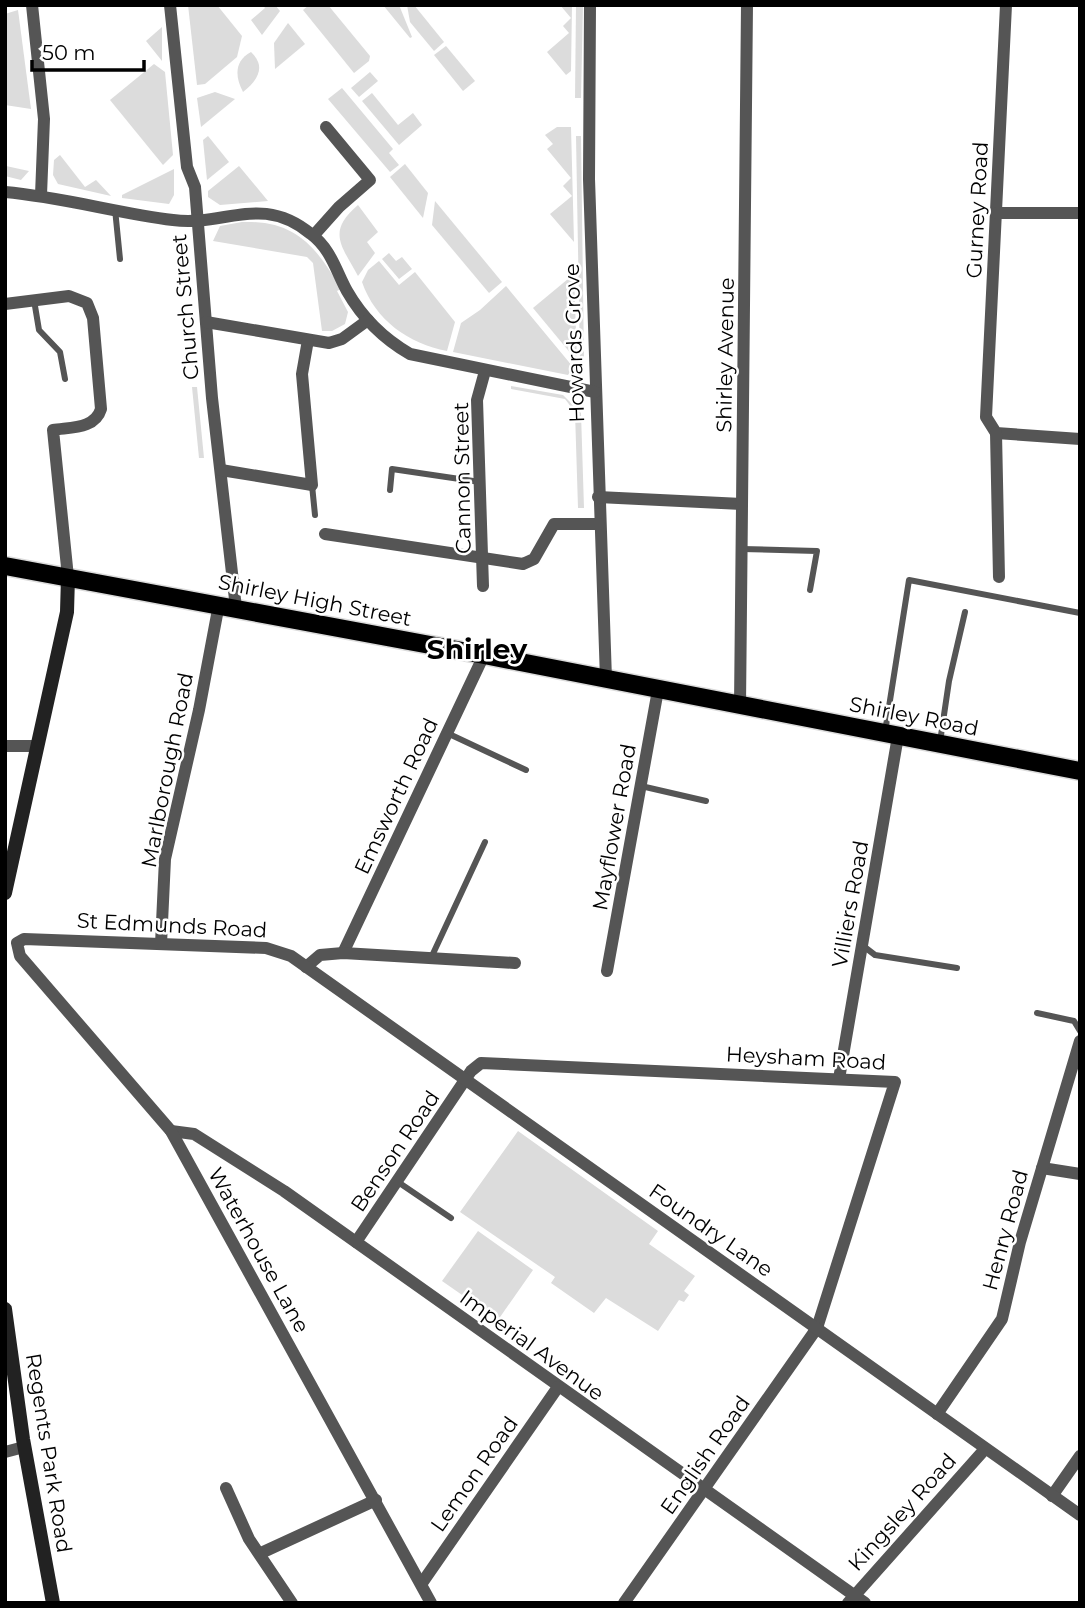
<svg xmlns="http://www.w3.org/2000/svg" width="1085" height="1608" font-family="Montserrat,sans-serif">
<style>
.green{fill:#dcdcdc}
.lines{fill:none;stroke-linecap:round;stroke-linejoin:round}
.primary-casing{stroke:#dbdbdb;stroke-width:21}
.lane{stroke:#555;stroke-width:6}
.street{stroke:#555;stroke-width:12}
.secondary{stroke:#222;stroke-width:14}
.primary{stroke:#000;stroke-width:18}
.labels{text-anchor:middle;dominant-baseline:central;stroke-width:5;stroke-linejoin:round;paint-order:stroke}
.street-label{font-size:21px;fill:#000;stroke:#fff}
.district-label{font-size:28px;font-weight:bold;fill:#000;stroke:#fff}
</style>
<rect width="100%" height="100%" fill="#fff"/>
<g class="green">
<path d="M188 5H217L242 36 237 57 205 84 197 85Z"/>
<path d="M263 5H275L280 11 262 35 251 20 265 8Z"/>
<path d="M309 5H328L370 56 369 61 354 73 303 10Z"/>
<path d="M383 5H399L412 37 410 38Z"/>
<path d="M407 5H414L444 42 434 51 410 22Z"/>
<path d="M560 5H572L571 71 566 75 547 52 569 33 563 26 571 18Z"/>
<path d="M576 5H583L581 98H575Z"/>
<path d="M18 10 31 109 5 105V14Z"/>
<path d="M288 23 305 44 275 69 274 43Z"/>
<path d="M162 27V61L146 41Z"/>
<path d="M446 46 475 81 463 91 434 55Z"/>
<path d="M251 52C267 67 257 81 243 92 235 77 234 61 251 52Z"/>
<path d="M154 64 165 72 173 155 163 165 110 100Z"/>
<path d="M370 72 378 81 359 97 351 88Z"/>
<path d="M342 88 393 149 389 153 399 165 390 172 328 99Z"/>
<path d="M215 92 235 99 201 127 197 98Z"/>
<path d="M372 93 398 125 413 113 422 125 399 145 362 101Z"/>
<path d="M557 127H571L574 242 550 214 572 196 563 186 571 178 547 149 553 144 545 135Z"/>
<path d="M208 136 229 162 207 180 203 140Z"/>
<path d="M576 136H581L584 362H580Z"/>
<path d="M60 155 85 187 96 180 111 196 58 184 53 175 54 160Z"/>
<path d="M405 164 428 193 423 218 390 177Z"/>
<path d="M6 166 29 171 21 180 5 176Z"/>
<path d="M239 166 268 201 220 205 208 197V191Z"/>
<path d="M174 169V195L169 204 122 198V195Z"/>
<path d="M435 201 502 282 489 293 432 225Z"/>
<path d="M358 205 378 232 367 242 375 253 358 276C342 246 326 232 358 205Z"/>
<path d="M242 222C295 220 316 246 341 289L337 291 348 312 345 324 332 331H322L313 263 307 257 213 241 220 226Z"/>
<path d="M389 253 396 261 402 257 412 269 399 279 382 259Z"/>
<path d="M379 261 399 285 415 272 455 322 447 351C409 344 375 320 362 282L368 270Z"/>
<path d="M574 274 577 361 533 308Z"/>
<path d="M506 286 573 367 568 375 453 352 461 323 480 310Z"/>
<path d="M511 386 563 395 581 413 584 508H578L575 412 565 399 511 389Z"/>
<path d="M192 387H197L204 458H199Z"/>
<path d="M518 1131 658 1231 649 1244 695 1276 684 1291 689 1295 684 1302 679 1300 658 1331 606 1298 594 1313 551 1283 555 1277 460 1212Z"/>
<path d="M478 1231 533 1270 498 1320 442 1281Z"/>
</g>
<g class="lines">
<g class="primary-casing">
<path id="primary" d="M5 566 484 655 1080 771"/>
</g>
<g class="lane">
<path d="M115 209 120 259"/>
<path d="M34 300 39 330 60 352 65 379"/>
<path d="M312 485 315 515"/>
<path d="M390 490 392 469 480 482"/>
<path d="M742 549 817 551 810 590"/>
<path d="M885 732 909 580 1080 613"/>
<path d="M447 733 526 770"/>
<path d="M940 742 949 681 965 612"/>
<path d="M641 786 706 801"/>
<path d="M862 945 875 955 957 968"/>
<path d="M431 958 485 842"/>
<path d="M1037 1013 1074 1021 1080 1031"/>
<path d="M398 1182 451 1218"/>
</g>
<g class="street">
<path d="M32 5 44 119 41 195"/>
<path d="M170 5 187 167 195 187 212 398 236 608"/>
<path d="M590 5 589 179 606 679"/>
<path d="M1006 5 986 417 996 433 1080 439"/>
<path d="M5 192C62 197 117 213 173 220 225 227 261 193 311 234 331 249 336 271 347 291 363 319 384 339 410 354L595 392"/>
<path d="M996 213H1080"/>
<path d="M314 235 339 207 370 180 326 127"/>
<path d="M5 304 69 296 87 303 93 318 101 409C95 429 71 427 53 430L68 577"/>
<path d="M206 322 329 343 342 339 368 320"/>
<path d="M996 433 999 577"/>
<path d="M221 470 312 485 302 374 308 340"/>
<path d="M598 497 742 504"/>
<path d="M325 534 523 564 534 559 554 524H599"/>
<path d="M483 586 477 400 485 371"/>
<path d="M740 706 747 5"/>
<path d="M5 746H37"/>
<path d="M161 944 165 859 199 710 219 604"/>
<path d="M343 953 484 655"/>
<path d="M306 967 320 955 343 953 515 963"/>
<path d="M607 971 658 690"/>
<path d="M839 1079 898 736"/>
<path d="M171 1131 194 1134 284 1191 865 1603"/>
<path d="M1042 1168 1080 1174"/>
<path d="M356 1242 471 1071 481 1063 895 1082 817 1328 624 1603"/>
<path d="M937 1414 1002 1319 1020 1242 1080 1041"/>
<path d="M5 1452 24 1447"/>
<path d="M226 1488 249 1539 292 1603"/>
<path d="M1052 1496 1080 1456"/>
<path d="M261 1553 376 1500"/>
<path d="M422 1583 558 1387"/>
<path d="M431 1603 171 1131 20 956 17 943 24 939 266 948 291 956 1080 1515"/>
<path d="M848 1603 985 1449"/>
</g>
<g class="secondary">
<path d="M5 893 67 612 68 577"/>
<path d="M5 1309 23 1439 53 1603"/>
</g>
<use href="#primary" class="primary"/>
</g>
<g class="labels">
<g class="street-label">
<text transform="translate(977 210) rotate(-87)">Gurney Road</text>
<text transform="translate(185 307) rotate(-95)">Church Street</text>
<text transform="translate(574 343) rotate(-92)">Howards Grove</text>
<text transform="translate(725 355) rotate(-89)">Shirley Avenue</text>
<text transform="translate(462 478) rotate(-91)">Cannon Street</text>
<text transform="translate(315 600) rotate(11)">Shirley High Street</text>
<text transform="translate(914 716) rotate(11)">Shirley Road</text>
<text transform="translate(167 770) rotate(-79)">Marlborough Road</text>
<text transform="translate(396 796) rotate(-65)">Emsworth Road</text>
<text transform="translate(614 827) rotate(-80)">Mayflower Road</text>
<text transform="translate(850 904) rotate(-80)">Villiers Road</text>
<text transform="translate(172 925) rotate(3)">St Edmunds Road</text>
<text transform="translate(806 1058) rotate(3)">Heysham Road</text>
<text transform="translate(395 1151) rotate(-56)">Benson Road</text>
<text transform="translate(711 1230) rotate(35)">Foundry Lane</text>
<text transform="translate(1005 1230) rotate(-75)">Henry Road</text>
<text transform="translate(259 1250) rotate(61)">Waterhouse Lane</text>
<text transform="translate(532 1345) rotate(36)">Imperial Avenue</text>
<text transform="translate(49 1453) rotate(81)">Regents Park Road</text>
<text transform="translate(705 1455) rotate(-55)">English Road</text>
<text transform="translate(474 1474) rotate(-55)">Lemon Road</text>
<text transform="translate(902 1512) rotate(-48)">Kingsley Road</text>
</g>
<g class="district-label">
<text x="477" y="649">Shirley</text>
</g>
</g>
<rect width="1085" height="1608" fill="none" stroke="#000000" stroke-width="14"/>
<path d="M32 60v10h112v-10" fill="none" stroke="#000000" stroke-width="3.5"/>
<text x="42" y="60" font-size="21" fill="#000000" stroke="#ffffff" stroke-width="5" paint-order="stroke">50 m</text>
</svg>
